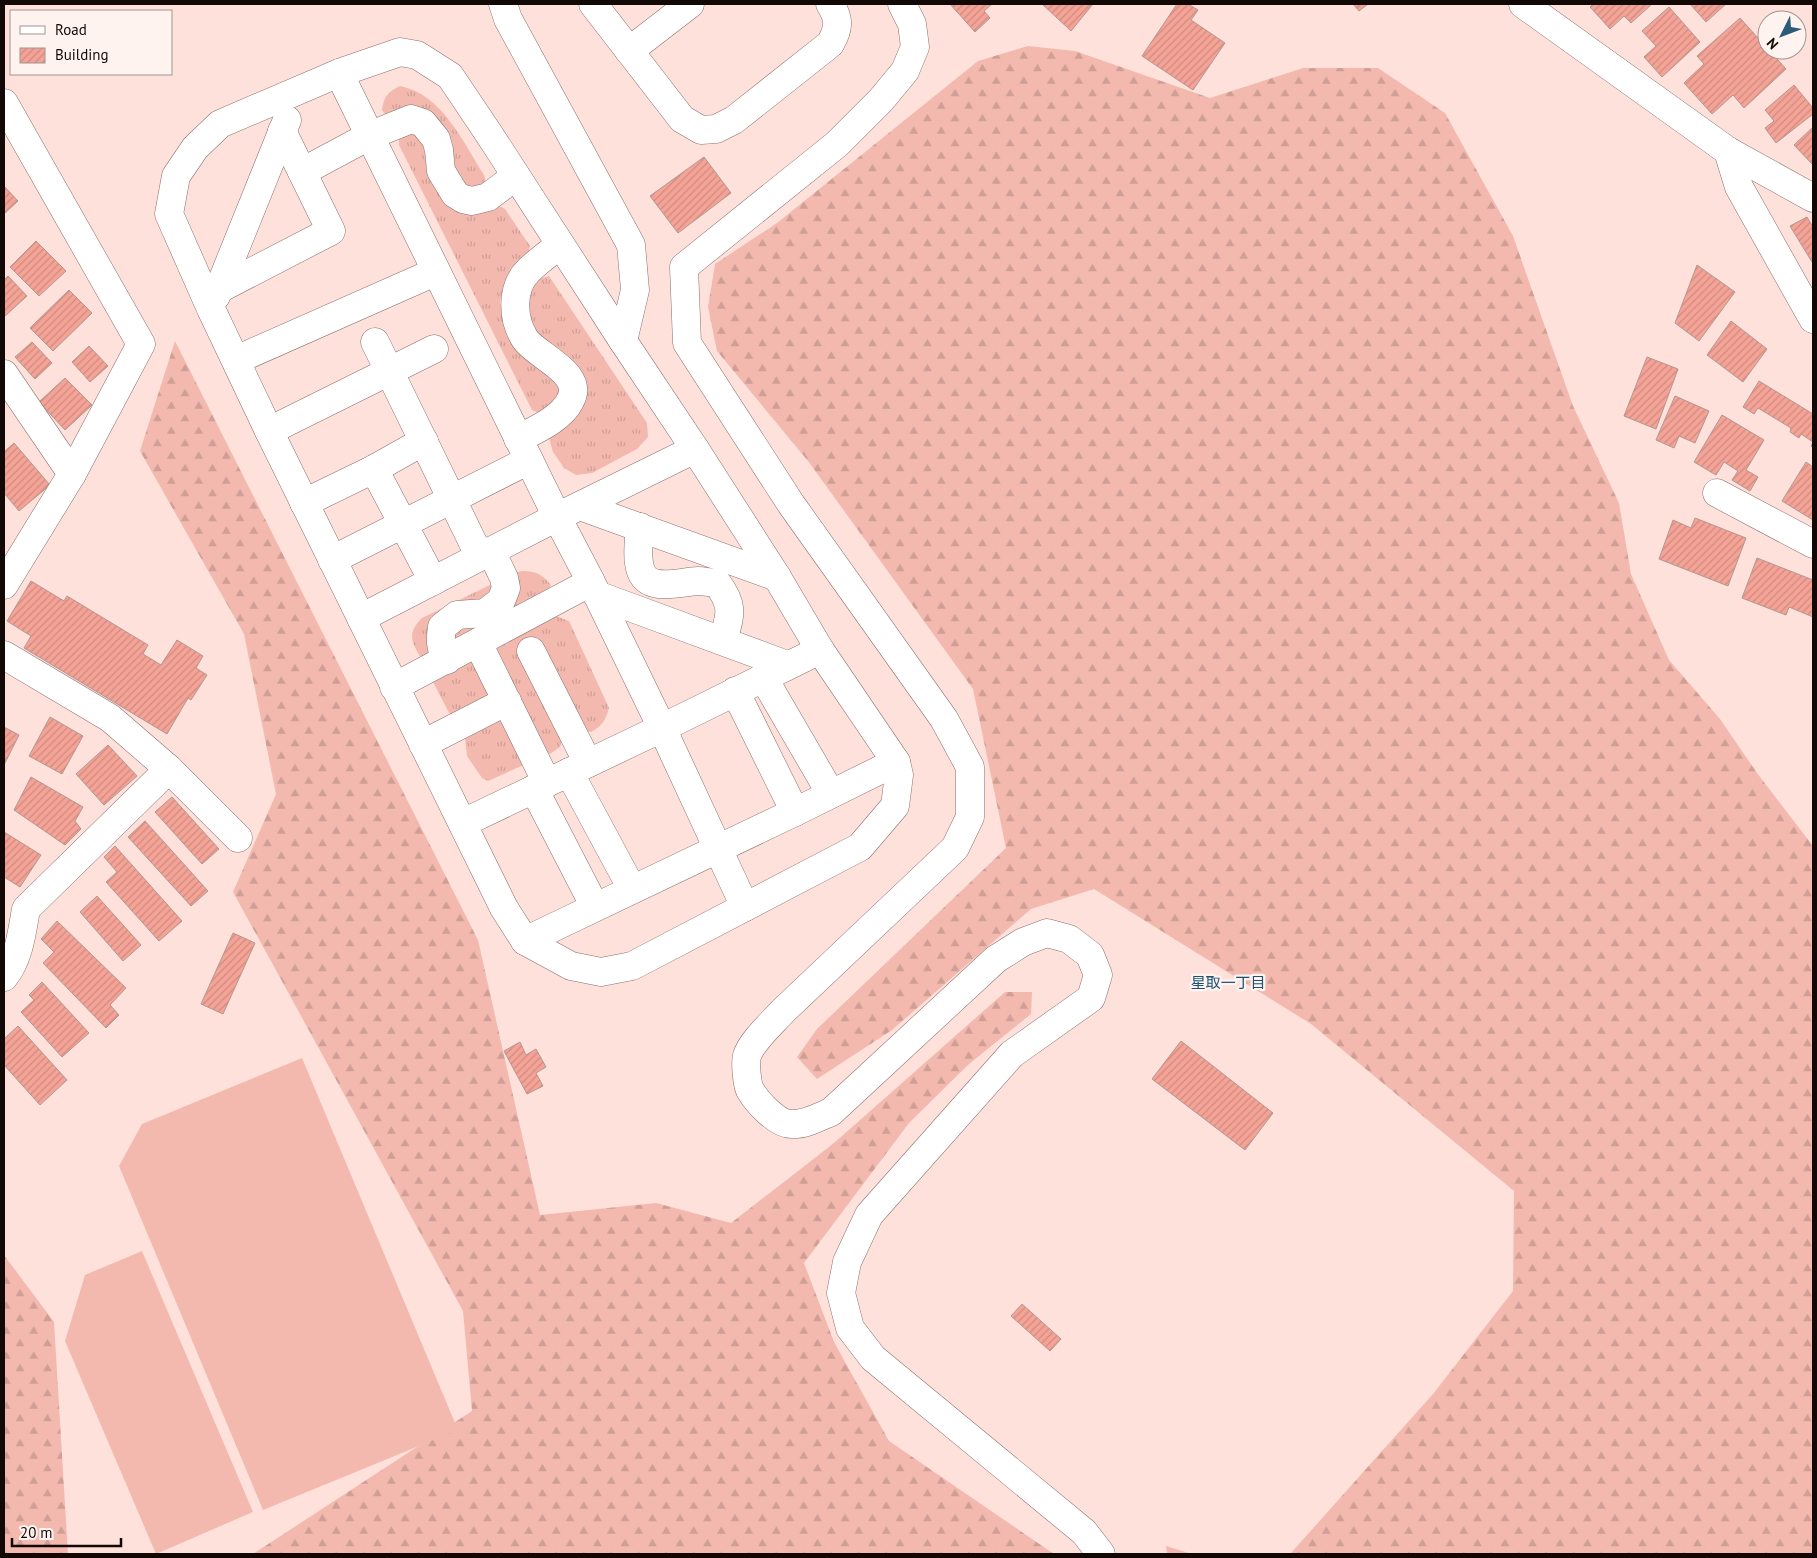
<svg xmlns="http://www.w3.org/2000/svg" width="1817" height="1558" font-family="'PT Sans','Noto Sans JP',sans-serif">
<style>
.grass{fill:url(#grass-tufts)}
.forest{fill:url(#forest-firs)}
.pitch{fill:#f3b9af}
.building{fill:url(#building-hatch);stroke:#b39792}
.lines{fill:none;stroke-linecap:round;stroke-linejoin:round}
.minor-casing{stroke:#8a706b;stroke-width:29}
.minor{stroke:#fff;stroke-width:28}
.labels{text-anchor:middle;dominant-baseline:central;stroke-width:4.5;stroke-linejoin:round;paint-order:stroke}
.neighbourhood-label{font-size:15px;fill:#195173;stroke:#fff3f0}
</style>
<defs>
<pattern id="grass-tufts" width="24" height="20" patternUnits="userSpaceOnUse" patternTransform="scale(1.25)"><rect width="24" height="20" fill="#f3b9af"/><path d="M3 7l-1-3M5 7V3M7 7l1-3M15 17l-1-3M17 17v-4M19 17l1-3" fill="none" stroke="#cf9e95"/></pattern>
<pattern id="forest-firs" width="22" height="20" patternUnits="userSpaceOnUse" patternTransform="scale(1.25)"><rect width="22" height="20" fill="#f3b9af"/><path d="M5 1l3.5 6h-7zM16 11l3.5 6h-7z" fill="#cf9e95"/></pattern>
<pattern id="building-hatch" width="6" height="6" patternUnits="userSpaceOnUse" patternTransform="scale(1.25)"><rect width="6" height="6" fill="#f4a396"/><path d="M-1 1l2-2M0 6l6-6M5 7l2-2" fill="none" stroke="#d08b80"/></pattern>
</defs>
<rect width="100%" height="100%" fill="#ffe1db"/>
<g class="grass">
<path d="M400 86C442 94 463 142 484 175L486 182 473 188H468L394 114H385L382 110C384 96 388 92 400 86Z"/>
<path d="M410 130 428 145V166L505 209 530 246 528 254 511 272 504 284 500 303 507 332 556 376 562 393 542 414 532 410 399 145V137Z"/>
<path d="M549 276 647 423 648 437 637 449 592 473 576 475 564 468 553 452 549 438 576 368 560 350 545 341 534 331 528 319 529 294 538 279Z"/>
<path d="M522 571C536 571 542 574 551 585L546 594 455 644 450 630 513 573Z"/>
<path d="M494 583 496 595 469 605 435 655 421 658C411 641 407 633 422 618Z"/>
<path d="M551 614 569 621 609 708C606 720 602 726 591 732L580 729 563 737 560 747 550 754 543 750 493 651 497 643Z"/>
<path d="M475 658 493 696 454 716 449 713 432 680Z"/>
<path d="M502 717 526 764 488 781 482 778 467 756 465 738Z"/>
</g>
<g class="forest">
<path d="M1028 46 1075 51 1210 98 1303 68H1378L1445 113 1513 236 1573 406 1619 503 1631 574 1669 660 1720 719 1757 773 1813 846V1554H1290L1433 1394 1513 1291 1514 1191 1311 1024 1094 889 1031 909 892 1030 817 1079 797 1057 817 1029 1006 848 973 689 808 461 717 351 708 307 715 264 777 223 978 61Z"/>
<path d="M175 341 478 940 540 1215 656 1203 731 1223 834 1143 1005 992H1032L1031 1014 969 1064 909 1123 804 1263 834 1342 889 1441 1054 1554H253L472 1411 463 1311 233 892 276 794 244 634 140 451Z"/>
<path d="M4 1255 54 1322 68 1554H4Z"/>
<path d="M1166 1546 1192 1554H1167Z"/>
</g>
<g class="pitch">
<path d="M302 1058 458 1430 263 1510 119 1166 142 1124Z"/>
<path d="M142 1251 253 1512 156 1554 65 1341 85 1275Z"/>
</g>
<g class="building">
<path d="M950 4H992L984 11 990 18 975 32Z"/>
<path d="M1042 4H1093L1071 31Z"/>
<path d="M1177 4H1188L1198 10 1191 20 1225 43 1193 90 1142 56Z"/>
<path d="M1353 4H1368L1359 11Z"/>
<path d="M1593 4H1652L1631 23 1624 16 1610 29 1590 7Z"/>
<path d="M1690 4H1726L1706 22Z"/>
<path d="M1669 7 1700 42 1662 77 1644 57 1656 46 1642 31Z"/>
<path d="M1740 18 1767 48V50H1769L1786 69 1744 108 1733 95 1712 114 1684 83 1704 64 1697 56Z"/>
<path d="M1794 85 1813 108V114L1776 143 1765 128 1774 121 1765 110Z"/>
<path d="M1813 127V165L1794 145Z"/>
<path d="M704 157 731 193 678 233 650 196Z"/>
<path d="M4 186 18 201 4 214Z"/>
<path d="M1807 217 1813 227V261L1812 262 1790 226Z"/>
<path d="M36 241 66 271 39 296 10 267Z"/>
<path d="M1697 265 1735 292 1699 341 1675 323Z"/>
<path d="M8 276 27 296 4 317V280Z"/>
<path d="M69 290 92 313 53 351 30 328Z"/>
<path d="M1731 321 1767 349 1743 382 1707 355Z"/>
<path d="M32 342 52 363 35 379 15 357Z"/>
<path d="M89 346 108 366 90 382 72 362Z"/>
<path d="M1647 357 1678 369 1656 429 1624 416Z"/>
<path d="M65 378 92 405 65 430 39 402Z"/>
<path d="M1759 381 1813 414V448L1811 446 1813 442 1801 434 1799 438 1790 432 1791 428 1758 408 1754 414 1743 407Z"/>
<path d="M1675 396 1709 411 1695 443 1679 436 1674 448 1656 440Z"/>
<path d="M1722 415 1764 440 1746 470 1758 477 1750 491 1732 480 1738 471 1724 462 1716 475 1694 462Z"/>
<path d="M14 443 50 485 19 511 4 493V452Z"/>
<path d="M1806 462 1813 467V520L1782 501Z"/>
<path d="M1695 518 1746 538 1728 586 1659 559 1673 520 1691 528Z"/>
<path d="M1757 558 1813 580V617L1789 607 1786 615 1742 598Z"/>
<path d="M31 581 64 601 67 596 148 645 143 654 161 665 177 640 203 656 196 668 207 675 191 700 188 698 167 734 24 648 31 636 7 621Z"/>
<path d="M50 717 83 736 62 774 29 756Z"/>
<path d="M4 727 19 735 4 765Z"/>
<path d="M108 745 137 776 104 805 76 774Z"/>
<path d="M31 777 83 807 75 821 81 829 65 845 14 810Z"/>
<path d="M172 797 219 849 202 864 155 812Z"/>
<path d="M145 821 208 891 191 906 128 837Z"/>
<path d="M4 832 41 855 20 887 4 877Z"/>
<path d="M115 846 182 921 159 941 106 882 117 872 104 857Z"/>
<path d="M97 896 141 945 123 961 80 912Z"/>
<path d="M57 921 126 988 110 1005 119 1015 106 1028 43 963 54 952 41 939Z"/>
<path d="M233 933 255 943 223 1014 201 1004Z"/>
<path d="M42 982 89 1033 62 1057 21 1012 34 1000 29 995Z"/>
<path d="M18 1026 67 1080 40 1105 4 1065V1039Z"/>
<path d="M1181 1041 1273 1113 1245 1150 1152 1079Z"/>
<path d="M520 1042 526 1055 536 1049 546 1067 536 1073 543 1086 527 1094 504 1051Z"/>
<path d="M1022 1304 1061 1339 1050 1351 1011 1316Z"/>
</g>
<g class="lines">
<g class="minor-casing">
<g id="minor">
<path d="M503 4 508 19 631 245 635 290 623 341"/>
<path d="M593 4 682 119 701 130 716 129 734 120 830 44C839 29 840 19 830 4"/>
<path d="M902 4 912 24 915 47 905 71 881 100 837 144 684 267 687 343 791 504 944 719 970 767V817L955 848 783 1011C773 1022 751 1042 747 1056 745 1062 747 1085 750 1090 757 1102 777 1124 791 1124 805 1125 819 1117 831 1112L996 959 1023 942 1047 933 1069 939 1090 955 1098 975 1091 998 1012 1054 869 1215 847 1262 841 1293 850 1328 873 1358 1084 1532 1101 1554"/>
<path d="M1523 4 1728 151 1813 198"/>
<path d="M629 51 690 4"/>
<path d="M400 52 417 55 450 76 489 134 623 341 695 449 777 577 820 650 896 762 899 775 895 806 860 847 632 966 601 972 571 966 525 941 504 908 269 431 211 309 169 214 176 176 195 148 220 124 339 73Z"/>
<path d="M339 73 557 517 591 582 662 728 745 907"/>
<path d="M4 103 141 344 72 474 4 585"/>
<path d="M1728 151 1739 187 1813 319"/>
<path d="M302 172 369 136 411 119 423 123 436 139 439 150 441 171 455 194 463 199 472 201 488 197 516 176"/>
<path d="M219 289 331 231 282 131"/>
<path d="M216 296 287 120"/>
<path d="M375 342 480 557"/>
<path d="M236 360 435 272"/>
<path d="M4 374 72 474"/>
<path d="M269 431 434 349"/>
<path d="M518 439C535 430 561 419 570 401 586 373 536 356 525 339 512 319 511 288 528 271 538 261 549 253 560 245"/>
<path d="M374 469 433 581"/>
<path d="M1717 493 1813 544"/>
<path d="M304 503 374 469 424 441"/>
<path d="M580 506 777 577"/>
<path d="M640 527C639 539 637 552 639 563 643 595 677 582 698 581 704 581 711 583 717 583 735 607 730 615 723 641"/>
<path d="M332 560 529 460"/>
<path d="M597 595 787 665"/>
<path d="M361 618 557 517 695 449"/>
<path d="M478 643 547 783"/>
<path d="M531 651 588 763"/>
<path d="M4 655 110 718 169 769 238 838"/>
<path d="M447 660C440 648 440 640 442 627L457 615 485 613 501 601 506 588 504 578 491 551"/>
<path d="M763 677 831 794"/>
<path d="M394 687 591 582"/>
<path d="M735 691 795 812"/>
<path d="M423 744 507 701"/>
<path d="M569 772 632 889"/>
<path d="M534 789 595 907"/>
<path d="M463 823 662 728 820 650"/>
<path d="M525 941 795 812 896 762"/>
<path d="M4 977C19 959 22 932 26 909L169 769"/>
</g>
</g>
<use href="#minor" class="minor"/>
</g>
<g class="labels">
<g class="neighbourhood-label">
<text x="1228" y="982">星取一丁目</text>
</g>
</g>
<rect width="1817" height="1558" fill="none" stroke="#120907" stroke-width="10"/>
<rect x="10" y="10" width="162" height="65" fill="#fff3f0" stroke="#a09593"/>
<rect x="20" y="26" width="25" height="8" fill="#ffffff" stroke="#a09593"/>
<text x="55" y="35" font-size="15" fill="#120907">Road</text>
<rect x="20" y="48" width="25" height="15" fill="url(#building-hatch)" stroke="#a09593"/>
<text x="55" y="60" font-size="15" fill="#120907">Building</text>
<g transform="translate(1782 35) rotate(228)"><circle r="24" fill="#fff3f0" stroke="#a09593"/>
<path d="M0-4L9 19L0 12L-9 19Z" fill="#2c5b7a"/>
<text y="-8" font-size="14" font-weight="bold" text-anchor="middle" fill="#120907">N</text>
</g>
<path d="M12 1538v8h109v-8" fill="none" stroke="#120907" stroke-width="2.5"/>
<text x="20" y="1538" font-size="15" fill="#120907" stroke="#fff3f0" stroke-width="4" paint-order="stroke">20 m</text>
</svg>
